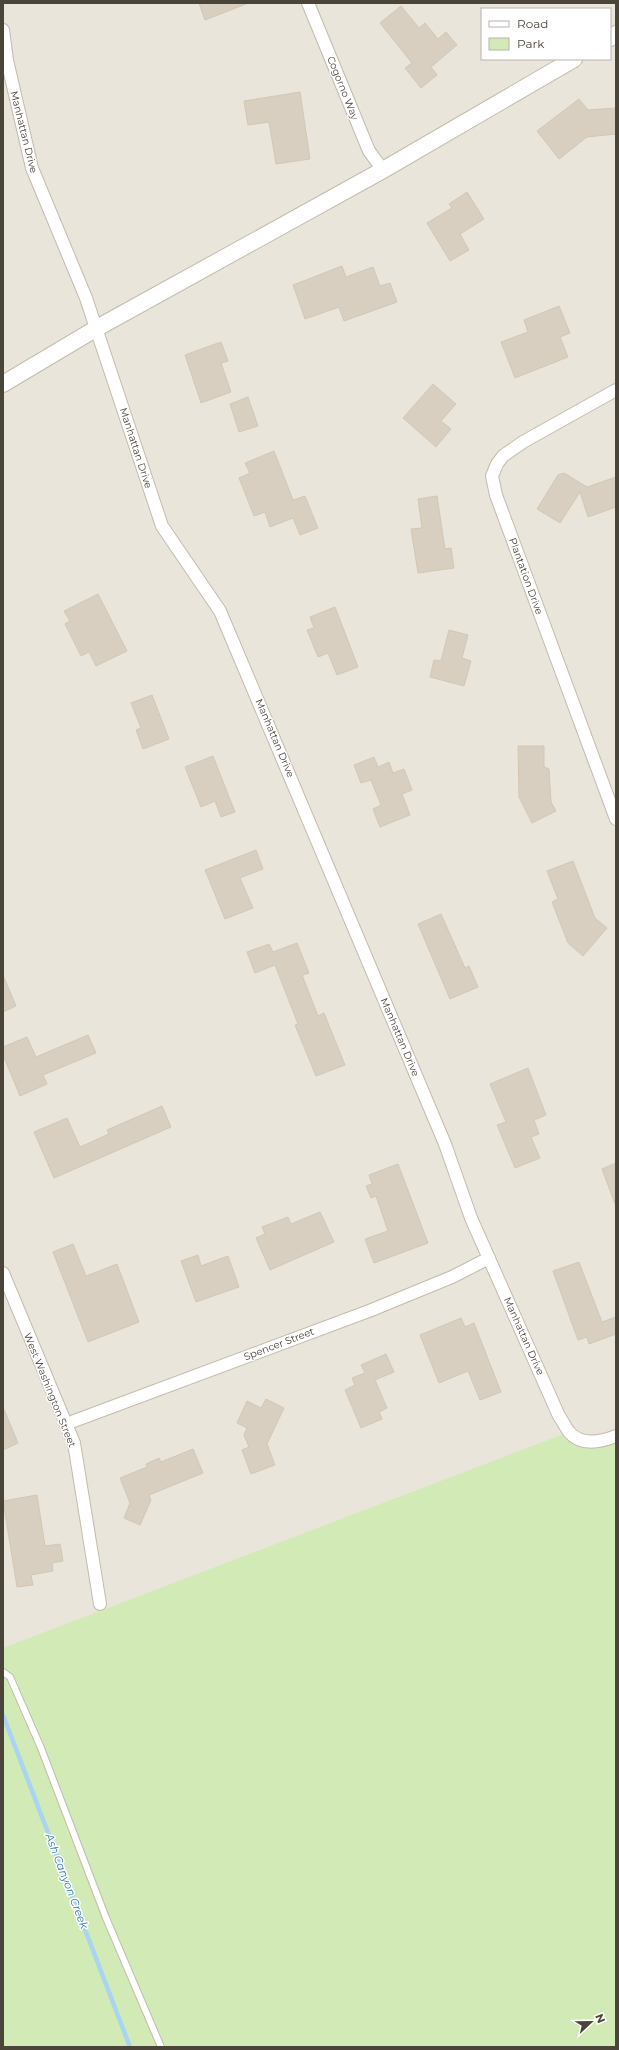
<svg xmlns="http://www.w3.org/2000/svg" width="619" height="2050" font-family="Montserrat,sans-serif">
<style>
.residential{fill:#eae5da;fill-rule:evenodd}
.green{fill:#d2eab5}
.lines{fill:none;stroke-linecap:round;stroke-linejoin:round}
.stream{stroke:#a9d4f2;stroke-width:4.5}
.building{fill:#d8cfc1;stroke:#d3c7b4}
.service-casing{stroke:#c2bbae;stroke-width:8}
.minor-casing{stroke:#c2bbae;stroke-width:14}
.tertiary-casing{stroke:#c2bbae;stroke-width:18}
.service{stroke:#fff;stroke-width:6}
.minor{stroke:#fff;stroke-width:12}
.tertiary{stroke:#fff;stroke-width:16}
.labels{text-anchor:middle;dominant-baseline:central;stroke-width:3;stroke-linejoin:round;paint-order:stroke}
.street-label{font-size:10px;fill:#4b4439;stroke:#fff}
.water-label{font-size:11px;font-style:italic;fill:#2e7ab2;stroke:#fff}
</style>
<rect width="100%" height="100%" fill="#f6f3ec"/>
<path class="residential" d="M3 3H616V1434L3 1648ZM482 9H610V59H482Z"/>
<path class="green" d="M569 1432 588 1443 616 1438V2047H3V1648Z"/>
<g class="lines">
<path class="stream" d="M3 1715 130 2047"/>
</g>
<g class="building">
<path d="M199 3H246V4L205 20Z"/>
<path d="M401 6 419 28 425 23 438 39 446 32 457 45 431 67 437 75 421 88 405 68 412 63 380 23Z"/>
<path d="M300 92 310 159 276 164 269 122 248 125 244 101Z"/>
<path d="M579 99 588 110 616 108V134L587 137 559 159 537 131Z"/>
<path d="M467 192 484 219 460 234 469 250 450 261 427 223 452 208 449 204Z"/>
<path d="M342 266 346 277 373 267 380 286 390 283 397 302 344 321 339 307 305 319 293 285Z"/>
<path d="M559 306 570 333 560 337 568 357 515 378 501 342 528 332 524 320Z"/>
<path d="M221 342 228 361 221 363 231 392 201 403 185 355Z"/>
<path d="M433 384 456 404 441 421 451 429 436 447 403 418Z"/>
<path d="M248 397 258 426 239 432 230 404Z"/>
<path d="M274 451 293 500 305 496 318 528 300 535 293 518 270 527 265 512 254 516 239 478 250 473 245 463Z"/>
<path d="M564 473 587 487 616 477V507L588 517 580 492 560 523 537 509 558 475Z"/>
<path d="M437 496 445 549 451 548 454 568 418 573 411 529 422 528 418 499Z"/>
<path d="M98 594 127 651 96 666 89 652 81 656 65 624 70 621 64 611Z"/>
<path d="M335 607 358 667 337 675 328 653 318 657 307 630 314 628 310 617Z"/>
<path d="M449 630 468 635 462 658 471 661 464 686 430 677 434 660 441 661Z"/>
<path d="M152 695 169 739 143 749 136 730 141 728 131 703Z"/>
<path d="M518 746H544V767L549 769 551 802 556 811 532 823 519 797Z"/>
<path d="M213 756 235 812 221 817 215 801 201 807 185 767Z"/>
<path d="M374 757 378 767 389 762 393 773 404 769 412 790 402 794 410 815 380 827 373 809 381 805 371 780 361 783 354 765Z"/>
<path d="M256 850 263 869 240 878 253 908 225 919 205 870Z"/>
<path d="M573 861 595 918 607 928 583 956 568 943 552 902 558 899 547 871Z"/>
<path d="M441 914 465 968 469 966 478 987 450 999 418 924Z"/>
<path d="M297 943 309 973 302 975 318 1016 324 1013 345 1065 316 1076 295 1025 298 1024 275 965 255 973 247 952 269 944 273 952Z"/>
<path d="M3 975 16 1006 3 1012Z"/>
<path d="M88 1035 96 1053 43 1075 47 1084 20 1096 3 1055V1047L27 1037 36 1057Z"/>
<path d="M528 1068 546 1115 534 1120 539 1134 531 1137 540 1158 515 1168 497 1125 506 1122 490 1084Z"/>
<path d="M162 1106 171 1127 54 1178 34 1132 67 1118 80 1147 109 1134 107 1130Z"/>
<path d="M616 1163V1203L615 1204 602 1169Z"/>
<path d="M398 1164 428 1243 374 1263 365 1239 388 1231 376 1196 371 1198 366 1186 372 1184 369 1175Z"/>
<path d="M320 1212 334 1242 270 1270 256 1238 265 1234 262 1227 288 1217 291 1224Z"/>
<path d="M73 1244 86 1276 117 1264 139 1322 88 1342 53 1252Z"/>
<path d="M198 1255 201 1266 228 1256 239 1287 196 1302 181 1261Z"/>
<path d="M579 1262 602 1322 616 1317V1334L589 1344 587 1337 578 1340 553 1271Z"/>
<path d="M461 1318 465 1327 474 1323 501 1392 480 1400 468 1371 439 1383 420 1335Z"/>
<path d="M386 1354 394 1372 375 1380 387 1408 379 1412 382 1419 361 1428 345 1390 355 1385 352 1378 365 1373 361 1365Z"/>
<path d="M266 1399 284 1408 267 1444 275 1465 251 1474 242 1450 249 1447 244 1435 247 1428 237 1423 247 1401 261 1408Z"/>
<path d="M3 1407 18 1443 3 1450Z"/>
<path d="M193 1449 203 1473 149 1495 151 1500 140 1525 124 1518 130 1503 120 1478 147 1467 146 1464 159 1458 161 1462Z"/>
<path d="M37 1495 45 1546 60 1544 63 1561 52 1563 53 1571 31 1575 33 1585 17 1587 3 1501Z"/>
</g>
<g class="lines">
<g class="service-casing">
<path id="service" d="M3 1672 10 1677 41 1748 106 1918 161 2047"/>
</g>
<g class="minor-casing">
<g id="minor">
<path d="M308 3 369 151 383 170"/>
<path d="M3 30 7 60 32 168 86 298 162 526 220 611 445 1144 471 1218 559 1416C563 1421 565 1427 569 1432 581 1446 601 1442 616 1436"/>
<path d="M616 390 523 442 503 456 497 464 492 476 496 495 616 819"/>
<path d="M3 1273 74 1443 100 1604"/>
<path d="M66 1424 369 1311 452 1277 489 1258"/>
</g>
</g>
<g class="tertiary-casing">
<g id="tertiary">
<path d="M610 38 616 34"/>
<path d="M3 384 97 328 383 170 574 59"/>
</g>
</g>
<use href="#service" class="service"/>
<use href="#minor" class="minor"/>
<use href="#tertiary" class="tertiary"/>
</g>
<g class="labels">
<g class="street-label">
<text transform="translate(343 88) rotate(68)">Cogorno Way</text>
<text transform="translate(24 132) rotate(76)">Manhattan Drive</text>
<text transform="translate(136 448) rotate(72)">Manhattan Drive</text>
<text transform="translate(526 576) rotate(70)">Plantation Drive</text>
<text transform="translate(275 738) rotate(67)">Manhattan Drive</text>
<text transform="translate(400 1037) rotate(67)">Manhattan Drive</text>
<text transform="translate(524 1336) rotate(66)">Manhattan Drive</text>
<text transform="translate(279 1344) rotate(-21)">Spencer Street</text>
<text transform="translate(50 1390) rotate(68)">West Washington Street</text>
</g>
<g class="water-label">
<text transform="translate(67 1881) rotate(69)">Ash Canyon Creek</text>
</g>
</g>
<rect width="619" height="2050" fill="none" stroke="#4b4439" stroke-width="8"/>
<rect x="481" y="8" width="130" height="52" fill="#ffffff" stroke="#b7b4b0"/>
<rect x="489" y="21" width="20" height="6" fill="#ffffff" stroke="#b7b4b0"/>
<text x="517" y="28" font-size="12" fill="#4b4439">Road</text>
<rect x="489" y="38" width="20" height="12" fill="#d2eab5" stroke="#b7b4b0"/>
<text x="517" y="48" font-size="12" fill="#4b4439">Park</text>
<g transform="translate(591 2022) rotate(68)" stroke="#ffffff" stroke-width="3" paint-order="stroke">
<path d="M0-3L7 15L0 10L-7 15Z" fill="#4b4439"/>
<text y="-6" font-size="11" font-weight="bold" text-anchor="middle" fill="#4b4439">N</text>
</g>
</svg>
